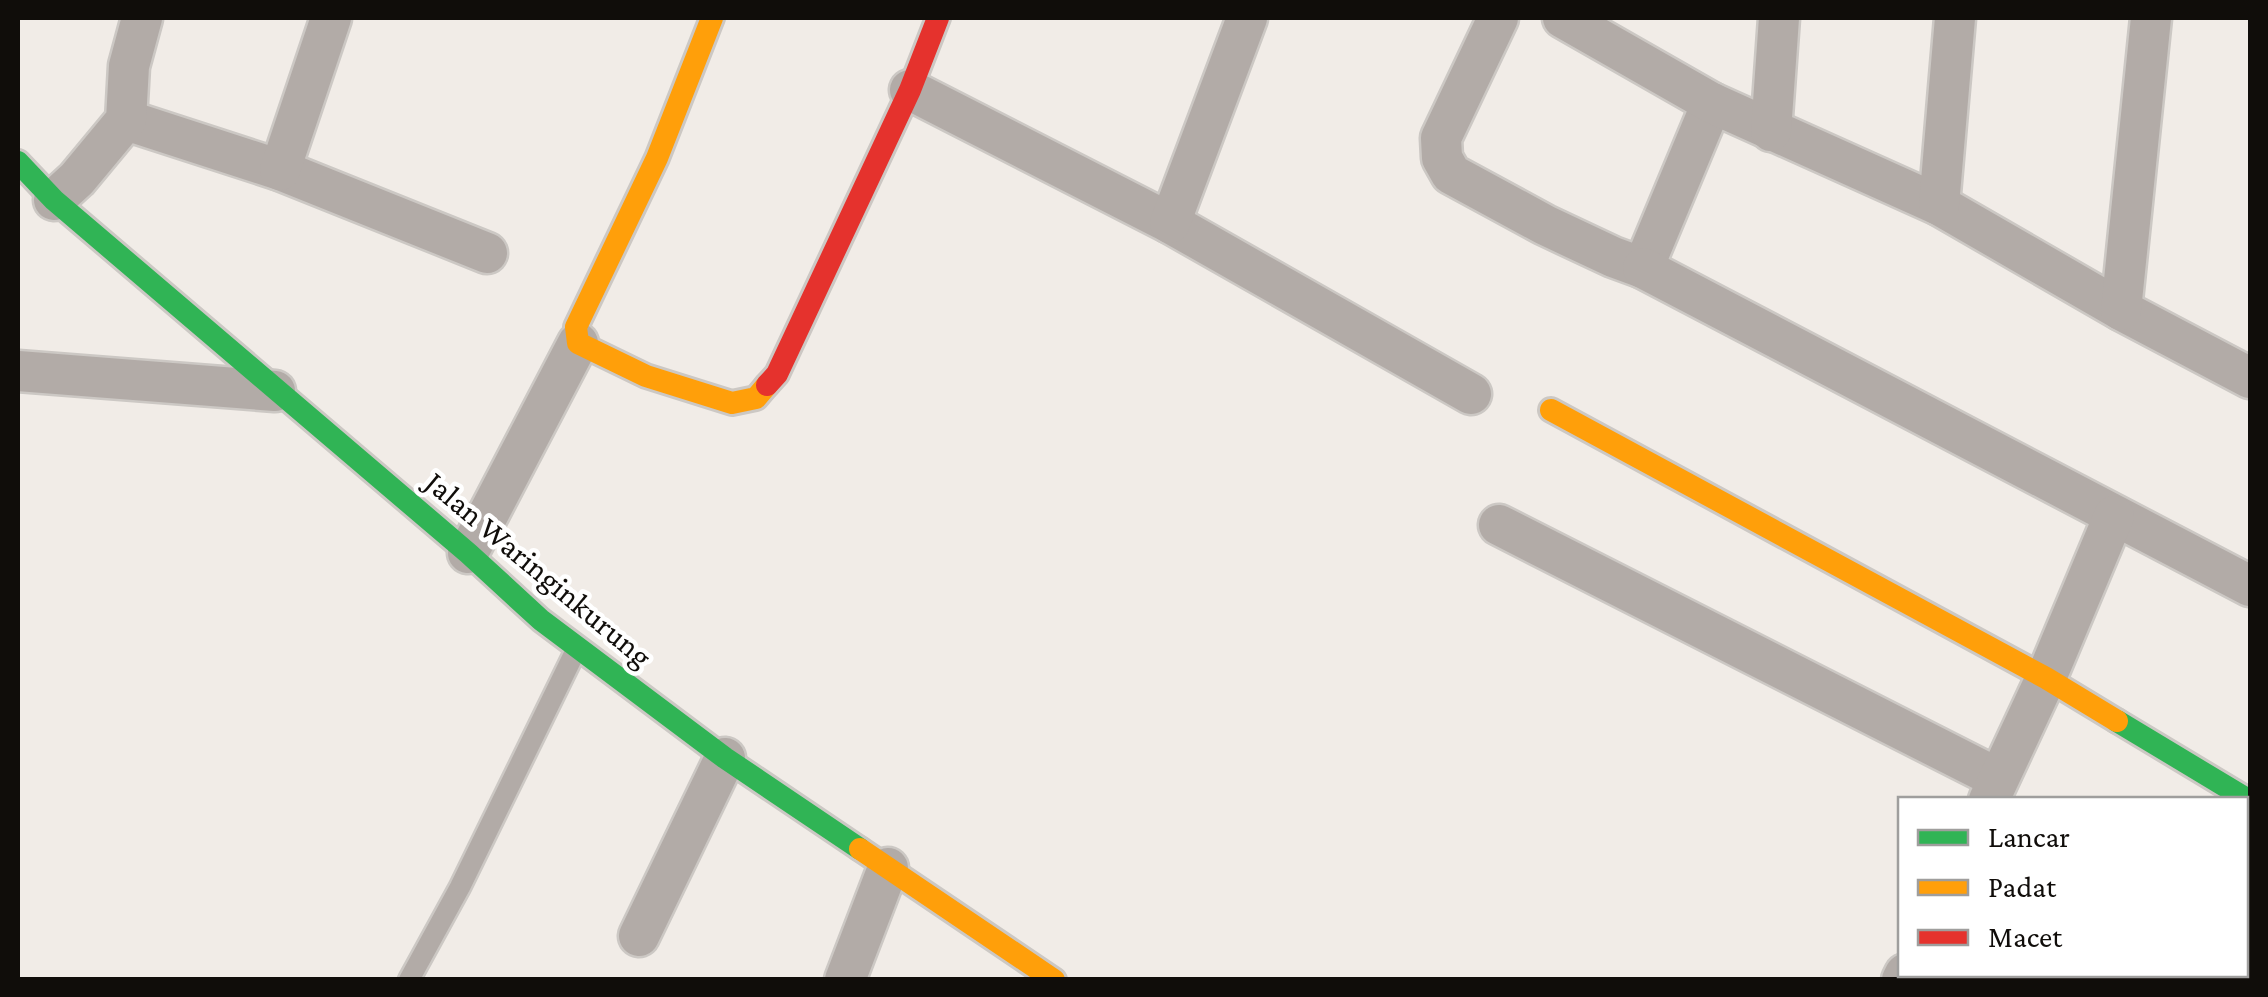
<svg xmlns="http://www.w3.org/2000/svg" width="2268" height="997" font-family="'Crimson Pro',serif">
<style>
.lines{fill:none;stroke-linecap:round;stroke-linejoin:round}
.lane-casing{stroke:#ccc8c4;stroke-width:25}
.street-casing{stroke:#ccc8c4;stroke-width:45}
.fast-casing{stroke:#ccc8c4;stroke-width:28}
.slow-casing{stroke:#ccc8c4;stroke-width:28}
.jam-casing{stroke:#ccc8c4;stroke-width:28}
.lane{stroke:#b2aba7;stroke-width:20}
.street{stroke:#b2aba7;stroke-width:40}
.fast{stroke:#30b455;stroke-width:22}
.slow{stroke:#ff9f0a;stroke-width:22}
.jam{stroke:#e5322d;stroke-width:22}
.labels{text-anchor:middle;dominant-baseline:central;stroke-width:9;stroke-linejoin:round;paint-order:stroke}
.street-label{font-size:32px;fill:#100d0a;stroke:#fff}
</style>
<rect width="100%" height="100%" fill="#f1ece7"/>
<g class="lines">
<g class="lane-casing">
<path id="lane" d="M409 980 460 887 576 650"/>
</g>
<g class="street-casing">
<g id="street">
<path d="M1498 18 1441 138 1442 158 1451 174 1545 225 1613 257 1643 268 1712 103"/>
<path d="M1563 18 1712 103 1939 205 2121 310 2250 378"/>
<path d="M910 90 1170 223 1471 394"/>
<path d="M126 120 280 170 487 253"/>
<path d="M1771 131 1779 18"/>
<path d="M280 170 331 18"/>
<path d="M54 200 77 179 126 120 129 66 142 18"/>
<path d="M1939 205 1955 18"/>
<path d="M1170 223 1247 18"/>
<path d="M1643 268 2250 586"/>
<path d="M2121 310 2151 18"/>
<path d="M18 371 275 391"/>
<path d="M1499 525 1997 778"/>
<path d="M468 553 578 343"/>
<path d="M1989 800 2046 678 2114 516"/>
<path d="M2246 925 2250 914"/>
<path d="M639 936 725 758"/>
<path d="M845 980 888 868"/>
<path d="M1902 980 1905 974"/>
<path d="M2220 980 2223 974"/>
</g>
</g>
<g class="fast-casing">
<g id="fast">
<path d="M18 162 54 200 468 553 541 620 725 758 860 849"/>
<path d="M2117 721 2250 801"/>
</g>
</g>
<g class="slow-casing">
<g id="slow">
<path d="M712 18 657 158 576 327 578 343 646 376 732 403 756 398 767 385"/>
<path d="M1551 410 2046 678 2117 721"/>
<path d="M860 849 1054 980"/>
</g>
</g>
<g class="jam-casing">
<path id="jam" d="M767 385 777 374 910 90 938 18"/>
</g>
<use href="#lane" class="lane"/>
<use href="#street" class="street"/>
<use href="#fast" class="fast"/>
<use href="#slow" class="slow"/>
<use href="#jam" class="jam"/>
</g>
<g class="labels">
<g class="street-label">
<text transform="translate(539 569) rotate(40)">Jalan Waringinkurung</text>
</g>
</g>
<rect width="2268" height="997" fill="none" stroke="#100d0a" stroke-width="40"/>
<rect x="1898" y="797" width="350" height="180" fill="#ffffff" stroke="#9f9e9d" stroke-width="2.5"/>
<rect x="1918" y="830" width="50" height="15" fill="#30b455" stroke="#9f9e9d" stroke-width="2.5"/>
<text x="1988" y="847" font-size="30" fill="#100d0a">Lancar</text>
<rect x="1918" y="880" width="50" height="15" fill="#ff9f0a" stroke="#9f9e9d" stroke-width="2.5"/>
<text x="1988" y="897" font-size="30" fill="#100d0a">Padat</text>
<rect x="1918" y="930" width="50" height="15" fill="#e5322d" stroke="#9f9e9d" stroke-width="2.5"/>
<text x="1988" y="947" font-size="30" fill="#100d0a">Macet</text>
</svg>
